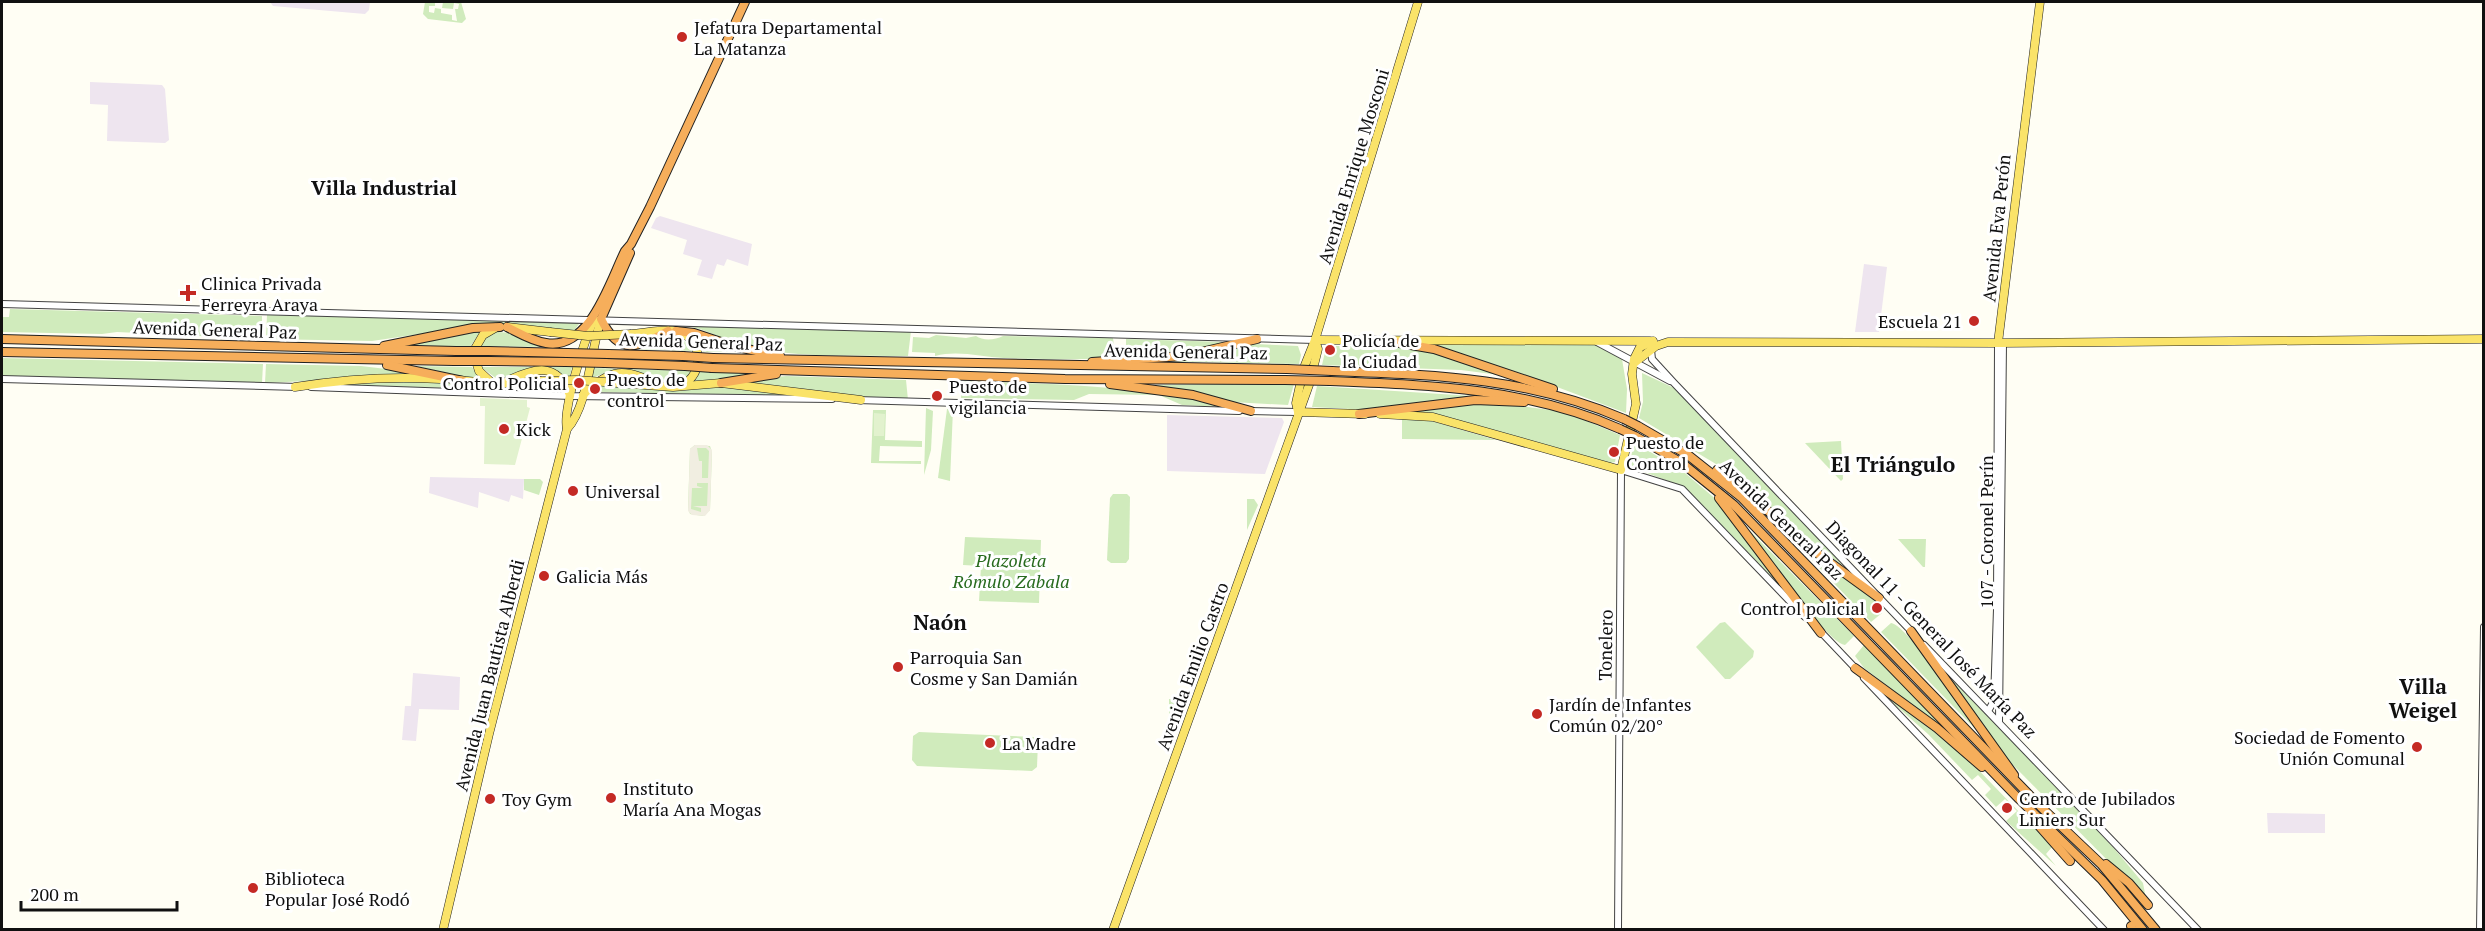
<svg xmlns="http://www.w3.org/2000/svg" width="2485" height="931" font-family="'PT Serif',serif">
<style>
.industrial{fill:#eee5ef}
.green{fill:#d0ebbc}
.pitch{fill:#e2f2ce}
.plaza{fill:#f1eee1;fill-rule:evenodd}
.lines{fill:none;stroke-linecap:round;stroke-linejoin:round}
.minor-casing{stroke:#434343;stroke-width:8}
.major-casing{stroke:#212121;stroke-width:9}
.highway-casing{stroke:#212121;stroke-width:10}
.minor{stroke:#fff;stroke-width:6}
.major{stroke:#fae369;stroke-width:8}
.highway{stroke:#f6ae5b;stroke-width:8}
.major-bridge-casing{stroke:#212121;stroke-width:9;stroke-linecap:butt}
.highway-bridge-casing{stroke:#212121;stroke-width:10;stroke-linecap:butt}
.major-bridge{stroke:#fae369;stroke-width:8}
.highway-bridge{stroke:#f6ae5b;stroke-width:8}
.poi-dot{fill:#c42a25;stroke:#fff;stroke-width:2}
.labels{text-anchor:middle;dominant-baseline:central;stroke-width:6;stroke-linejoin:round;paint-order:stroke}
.poi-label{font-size:18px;fill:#101010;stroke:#fff;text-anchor:start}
.street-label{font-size:18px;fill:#101010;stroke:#fff}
.park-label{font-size:18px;font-style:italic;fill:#286b1e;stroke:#fff}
.neighbourhood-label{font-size:20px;font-weight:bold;fill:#101010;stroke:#fff}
.quarter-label{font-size:21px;font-weight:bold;fill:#101010;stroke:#fff}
</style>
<rect width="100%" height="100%" fill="#fffef4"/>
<g class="industrial">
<path d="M270 2H370L369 10 365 14 273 6Z"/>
<path d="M90 82 162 85 165 89 169 140 165 143 107 141 108 105 90 104Z"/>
<path d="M660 216 752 244 748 266 727 259 724 266 717 264 712 279 697 275 702 260 683 254 687 240 651 228 656 218Z"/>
<path d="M1864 264 1887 267 1879 332H1855Z"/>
<path d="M1167 415 1282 418 1284 422 1265 474 1167 471Z"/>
<path d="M430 477 524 479 523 499 511 495 509 502 479 492 478 508 429 493Z"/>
<path d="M413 673 460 677 459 710 419 709 416 741 402 740 405 706H411Z"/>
<path d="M2267 813 2325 814V833H2268Z"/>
</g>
<g class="green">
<path d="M425 2H435V6H429V12L434 13 435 8 441 9V13L452 15V20L457 21 455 9H458L459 4 454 3 453 9 442 8 443 2H461L466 19 462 23 428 19 423 14Z"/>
<path d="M10 309 262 316V339L117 332 102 334 2 332V317H9Z"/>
<path d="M267 315 577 322 579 324 574 331 505 324 481 325 372 341 266 339Z"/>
<path d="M683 325 911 331 908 356C857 355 804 358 753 348 729 343 708 329 683 325Z"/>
<path d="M481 331 470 347 411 345Z"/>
<path d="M497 332 512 333 550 347 477 346 489 334Z"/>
<path d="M936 335 966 338 976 336C983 341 995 340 1003 336L1113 338 1114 346H1126V339L1226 342C1201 362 1042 360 1004 358 981 357 958 350 935 356V353L912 352 913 337 929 338Z"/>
<path d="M692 337 740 351V352H703Z"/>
<path d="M674 338 687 342 694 351 633 349 659 340Z"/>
<path d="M1425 343H1593L1622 359 1627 389 1626 413 1520 373Z"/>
<path d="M1255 344 1298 346 1301 355 1299 364 1153 361Z"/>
<path d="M1330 346H1404L1425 349 1507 376 1461 370 1322 365 1326 348Z"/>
<path d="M2 358 263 364 262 383 2 376Z"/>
<path d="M266 364 361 366 437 375 265 383Z"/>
<path d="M416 366 472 367 480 378 479 380Z"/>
<path d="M481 367H572L570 376H563L551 369 497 379Z"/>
<path d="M593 368 694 371C671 393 642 375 613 372 605 371 599 377 591 377Z"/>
<path d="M701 371 749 373 750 375 693 382Z"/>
<path d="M1642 373 1674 388 1684 397 1848 569 1794 531 1731 473 1639 418 1643 402Z"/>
<path d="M786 376 906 380 908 400 861 398 735 382Z"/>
<path d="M414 380 452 383 477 389 340 385Z"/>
<path d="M961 381C1050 384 1137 384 1224 407L1182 405 1159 395 1089 394 1074 400 961 398Z"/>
<path d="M1284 383 1294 384 1288 405 1232 402 1155 385Z"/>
<path d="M600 384 678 391 730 386 803 396 597 392 596 387Z"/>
<path d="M1317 386 1488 397 1370 410 1312 407Z"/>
<path d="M1492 402 1565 412 1620 435 1615 462 1606 464 1408 412Z"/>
<path d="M926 408 933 411 931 450 924 475Z"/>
<path d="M947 409H953L950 481 938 478Z"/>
<path d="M873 410H886L885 440 922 441V447L880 446 879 461H921V464L871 463Z"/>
<path d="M1402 419H1425L1496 440 1402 439Z"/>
<path d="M1841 441 1843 479 1841 481 1805 443Z"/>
<path d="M1634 442 1685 473 1718 501 1797 603 1684 487 1631 467 1630 463Z"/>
<path d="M695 445 710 446 712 452 710 510 703 516 690 514 688 508 690 449Z"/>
<path d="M524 479H540L543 482 539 495 524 490Z"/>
<path d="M1113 494H1127L1130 497 1129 559 1126 563H1111L1107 560 1110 498Z"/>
<path d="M1247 499H1254L1258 505 1247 530Z"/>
<path d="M1748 529 1854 636 1845 645C1826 643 1763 549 1748 529Z"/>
<path d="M1785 532C1803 544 1881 596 1882 613L1871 622Z"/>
<path d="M965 537 1041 540 1039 603 979 601 981 566 963 565Z"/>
<path d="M1898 539H1926L1925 567H1923Z"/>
<path d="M1725 622 1754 651 1753 657 1730 679H1725L1696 647 1720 623Z"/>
<path d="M1891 623C1909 626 1971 720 1985 739L1881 632Z"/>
<path d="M1864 645 1956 738 1864 668 1855 656Z"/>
<path d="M1939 664 2113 847 2143 883 2146 899 2011 763Z"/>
<path d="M1884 695 1938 733 1966 757 2045 839 2052 847 2046 854 2056 866 2006 821 2017 811 2005 799 1996 807 1985 795 1991 789 1978 775 1972 780 1928 734Z"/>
<path d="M1169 699H1186L1187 702 1175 733H1169Z"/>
<path d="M919 732 1034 737 1038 742 1037 767 1032 771 917 766 912 760 913 736Z"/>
</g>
<g class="pitch">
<path d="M480 398 527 400V407L530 408 515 465 484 464 485 406H480Z"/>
<path d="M874 413 885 414 884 436H874Z"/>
</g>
<path class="plaza" d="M695 445H707L712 450 710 510 705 516 692 515 688 511 690 449ZM697 448H706L709 451 708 478H702V461H699ZM697 483H708L707 506H693L701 508V512L691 509 692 488H703L697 486Z"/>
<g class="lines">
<g class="minor-casing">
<g id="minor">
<path d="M2 304 1315 340"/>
<path d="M1597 342 1670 381"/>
<path d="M1651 350 1652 359 1674 383 1913 633"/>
<path d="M2 379 298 387"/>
<path d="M311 387 571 396 832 399"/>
<path d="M857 400 1239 411"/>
<path d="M1250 411 1298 412"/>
<path d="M1819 630 1857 670"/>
<path d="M1924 645 2198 930"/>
<path d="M1864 678 2104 930"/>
<path d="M1988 711 1994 701 1997 609 1998 343"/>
<path d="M1999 722 2003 343"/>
<path d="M1618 930 1621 470 1682 489 1805 617"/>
<path d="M2480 930 2484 627"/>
</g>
</g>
<g class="major-casing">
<g id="major">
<path d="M507 327 550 332"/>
<path d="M631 334C645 333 662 329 675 331 703 336 706 375 681 385"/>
<path d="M1315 340 1650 341"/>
<path d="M1998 343 2040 2"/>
<path d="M1634 363 1656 346 1668 342 1998 343 2484 339"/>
<path d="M1305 365 1315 340 1418 2"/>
<path d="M1314 365 1318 349 1315 340"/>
<path d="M458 380 497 384 540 381"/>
<path d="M507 381C534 368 557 361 570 395"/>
<path d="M492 383 479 371 473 352 483 335 495 328"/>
<path d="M618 383 673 387 721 383 861 400"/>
<path d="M295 387C344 379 391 376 440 379"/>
<path d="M583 395C610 368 625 367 659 385"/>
<path d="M1298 412 1365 414"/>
<path d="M1298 412 1296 403 1300 385"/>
<path d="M1380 414 1433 417 1621 470 1636 404 1632 374 1634 359 1640 347 1653 341"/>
<path d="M567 429C588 407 591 349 601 319"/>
<path d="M443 930 489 734 567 429C562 410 585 339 594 319"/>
<path d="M1113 930 1309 385"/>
</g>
</g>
<g class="highway-casing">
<g id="highway">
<path d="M630 253 601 319C619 356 637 348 668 331"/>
<path d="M507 327C519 333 532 341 546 343 590 351 610 281 625 251L631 244 650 207 745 2"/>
<path d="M676 331 694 333 733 346 780 356"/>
<path d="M2 339 456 351"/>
<path d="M1388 341 1434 349 1553 389"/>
<path d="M384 346 473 328 500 327"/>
<path d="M488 351 567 353"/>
<path d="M2 352 454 361"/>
<path d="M608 354 683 356"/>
<path d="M713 358 1287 369"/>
<path d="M489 361 566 362"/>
<path d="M1092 362 1184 356 1257 339"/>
<path d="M605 363 685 366"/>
<path d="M387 365 463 381"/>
<path d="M712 368 1065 379 1285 380"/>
<path d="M1332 371C1435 375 1527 377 1624 419"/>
<path d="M1330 381C1430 385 1527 388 1620 429"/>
<path d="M721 383 776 374"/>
<path d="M1110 384 1193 395 1251 411"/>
<path d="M1359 414 1475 400 1524 402"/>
<path d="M1638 426 1688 455 1741 497 2041 807 2101 864 2156 930"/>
<path d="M1635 436 1682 463 1734 505 2019 799 2102 880 2143 930"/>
<path d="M1717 470 1750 495 1810 548 1879 598"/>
<path d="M1719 498 1821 633"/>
<path d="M1911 631 2014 775"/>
<path d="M1855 668 1937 728 1982 767"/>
<path d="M2033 819 2070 861"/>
<path d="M2106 864 2129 883 2148 905"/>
<path d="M2131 926 2133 930"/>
</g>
</g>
<use href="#minor" class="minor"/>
<use href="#major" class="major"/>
<use href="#highway" class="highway"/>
<g class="major-bridge-casing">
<g id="major-bridge">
<path d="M550 332 588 336 631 334"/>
<path d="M540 381 576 380 618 383"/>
</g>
</g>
<g class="highway-bridge-casing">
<g id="highway-bridge">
<path d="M456 351H488"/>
<path d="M567 353 608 354"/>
<path d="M683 356 713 358"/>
<path d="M454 361H489"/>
<path d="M566 362 605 363"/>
<path d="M685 366 712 368"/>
<path d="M1287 369 1332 371"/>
<path d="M1285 380 1330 381"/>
<path d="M1624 419 1638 426"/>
<path d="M1620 429 1635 436"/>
</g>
</g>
<use href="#major-bridge" class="major-bridge"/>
<use href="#highway-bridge" class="highway-bridge"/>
</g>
<g class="poi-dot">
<circle cx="682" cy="37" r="6"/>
<path d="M185 284h6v6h6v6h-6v6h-6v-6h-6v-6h6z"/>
<circle cx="1974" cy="321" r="6"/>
<circle cx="1330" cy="350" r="6"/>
<circle cx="579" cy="383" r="6"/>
<circle cx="595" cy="389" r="6"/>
<circle cx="937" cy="396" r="6"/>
<circle cx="504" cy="429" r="6"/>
<circle cx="1614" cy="452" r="6"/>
<circle cx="573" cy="491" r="6"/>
<circle cx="544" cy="576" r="6"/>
<circle cx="1877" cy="608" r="6"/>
<circle cx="898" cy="667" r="6"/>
<circle cx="1537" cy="714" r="6"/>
<circle cx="990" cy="743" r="6"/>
<circle cx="2417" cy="747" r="6"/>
<circle cx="611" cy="798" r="6"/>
<circle cx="490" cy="799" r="6"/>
<circle cx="2007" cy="808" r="6"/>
<circle cx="253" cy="888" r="6"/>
</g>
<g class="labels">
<g class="poi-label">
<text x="694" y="27">Jefatura Departamental<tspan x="694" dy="21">La Matanza</tspan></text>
<text x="201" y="283">Clinica Privada<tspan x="201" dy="21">Ferreyra Araya</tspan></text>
<text x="1962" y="321" text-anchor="end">Escuela 21</text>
<text x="1342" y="340">Policía de<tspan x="1342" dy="21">la Ciudad</tspan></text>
<text x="607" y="379">Puesto de<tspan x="607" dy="21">control</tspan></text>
<text x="567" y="383" text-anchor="end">Control Policial</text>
<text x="949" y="386">Puesto de<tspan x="949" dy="21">vigilancia</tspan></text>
<text x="516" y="429">Kick</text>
<text x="1626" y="442">Puesto de<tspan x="1626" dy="21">Control</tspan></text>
<text x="585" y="491">Universal</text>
<text x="556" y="576">Galicia Más</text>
<text x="1865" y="608" text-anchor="end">Control policial</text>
<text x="910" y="657">Parroquia San<tspan x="910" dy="21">Cosme y San Damián</tspan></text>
<text x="1549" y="704">Jardín de Infantes<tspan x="1549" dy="21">Común 02/20°</tspan></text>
<text x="2405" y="737" text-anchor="end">Sociedad de Fomento<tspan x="2405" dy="21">Unión Comunal</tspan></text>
<text x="1002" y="743">La Madre</text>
<text x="623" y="788">Instituto<tspan x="623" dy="21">María Ana Mogas</tspan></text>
<text x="2019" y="798">Centro de Jubilados<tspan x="2019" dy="21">Liniers Sur</tspan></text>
<text x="502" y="799">Toy Gym</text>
<text x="265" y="878">Biblioteca<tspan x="265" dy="21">Popular José Rodó</tspan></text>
</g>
<g class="street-label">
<text transform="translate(1353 166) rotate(-73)">Avenida Enrique Mosconi</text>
<text transform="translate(1996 228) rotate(-84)">Avenida Eva Perón</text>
<text transform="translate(215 329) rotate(2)">Avenida General Paz</text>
<text transform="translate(701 341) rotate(2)">Avenida General Paz</text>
<text transform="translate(1186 351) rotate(1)">Avenida General Paz</text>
<text transform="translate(1782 519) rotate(44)">Avenida General Paz</text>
<text transform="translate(1986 532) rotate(-90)">107 - Coronel Perín</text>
<text transform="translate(1932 629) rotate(46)">Diagonal 11 - General José María Paz</text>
<text transform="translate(1605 645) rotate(-89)">Tonelero</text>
<text transform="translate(1192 666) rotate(-70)">Avenida Emilio Castro</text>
<text transform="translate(489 675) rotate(-76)">Avenida Juan Bautista Alberdi</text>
</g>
<g class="park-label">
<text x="1011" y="560">Plazoleta<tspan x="1011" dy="21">Rómulo Zabala</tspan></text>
</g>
<g class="neighbourhood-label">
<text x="384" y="187">Villa Industrial</text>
</g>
<g class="quarter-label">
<text x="1893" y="464">El Triángulo</text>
<text x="940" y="622">Naón</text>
<text x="2423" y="686">Villa<tspan x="2423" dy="24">Weigel</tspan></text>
</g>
</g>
<rect width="2485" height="931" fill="none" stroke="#101010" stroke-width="6"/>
<path d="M21 901v9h156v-9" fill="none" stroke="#101010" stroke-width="3"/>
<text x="30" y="901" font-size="18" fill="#101010" stroke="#ffffff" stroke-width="4.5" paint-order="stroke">200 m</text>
</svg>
